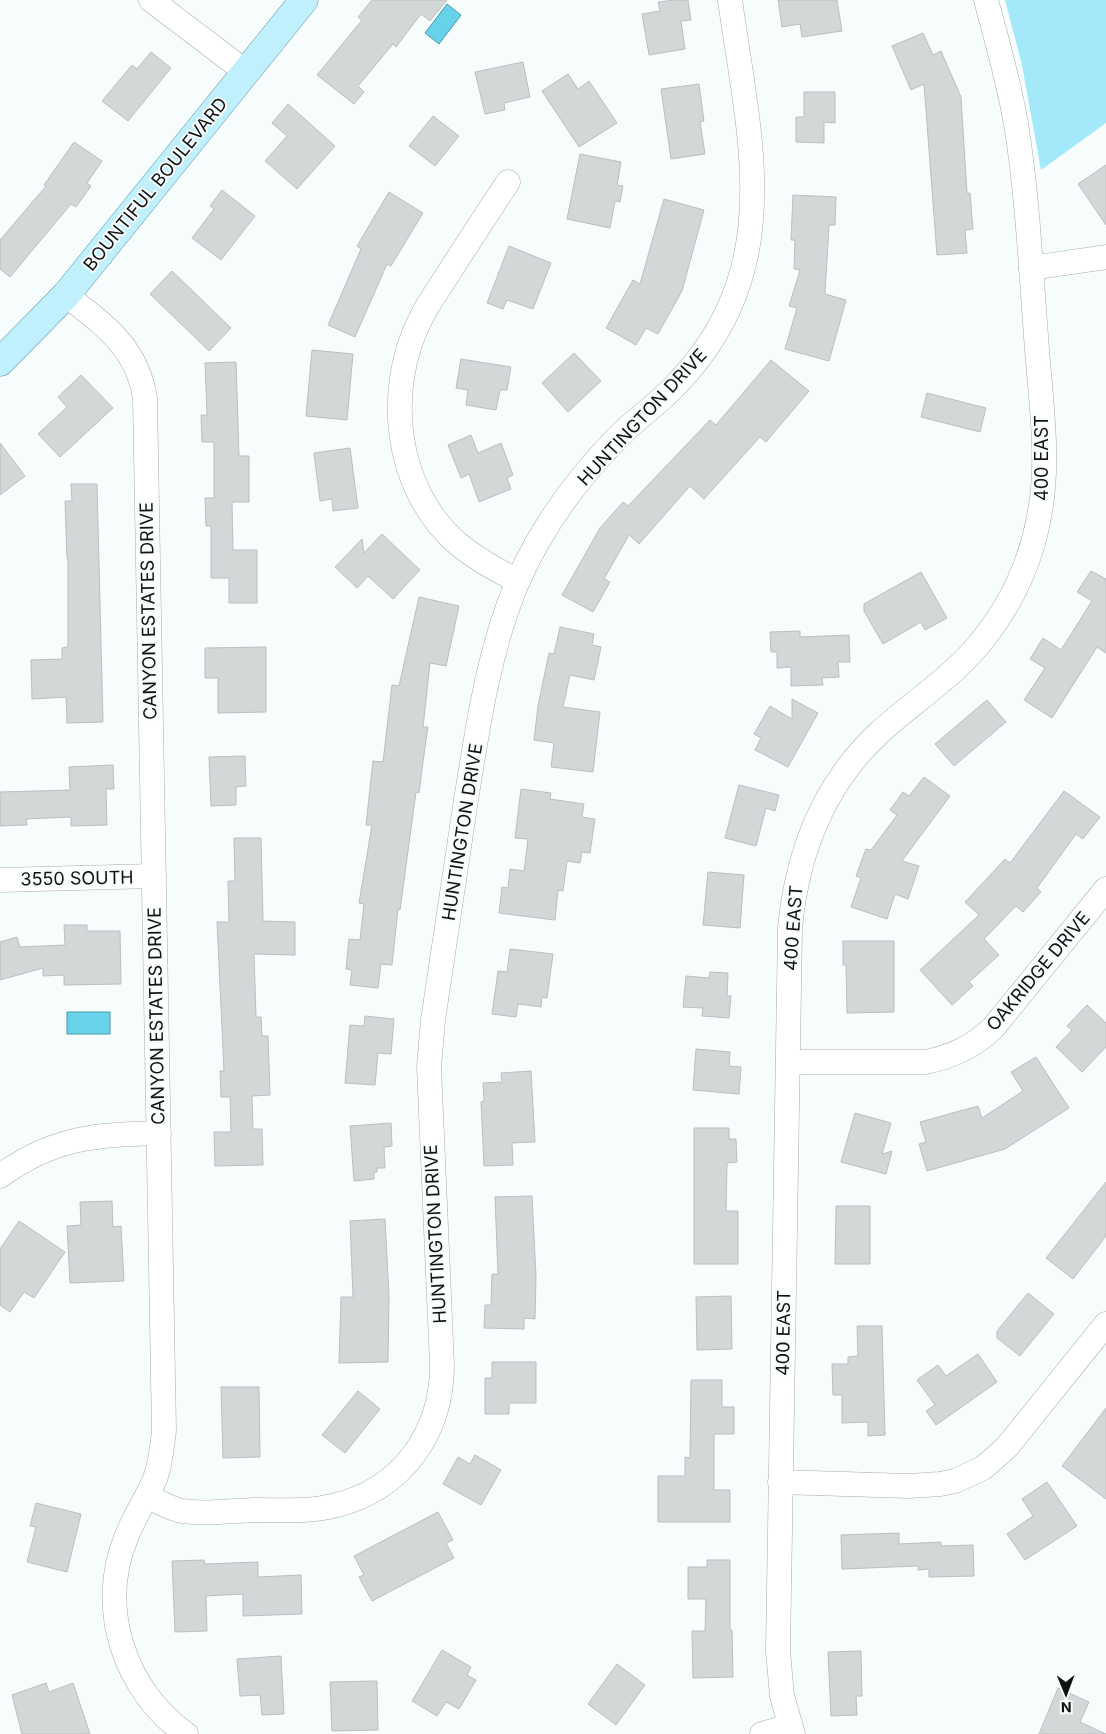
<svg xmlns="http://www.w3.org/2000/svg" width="1106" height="1734" font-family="Inter,sans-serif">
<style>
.green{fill:#a3e9f9}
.water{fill:#66d3eb;stroke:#4c99aa}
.building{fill:#d2d7d8;stroke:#babfc0}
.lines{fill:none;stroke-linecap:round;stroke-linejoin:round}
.minor-casing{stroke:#a7abac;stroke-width:25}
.major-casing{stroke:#669ca9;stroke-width:29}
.minor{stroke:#fff;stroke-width:24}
.major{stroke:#bff0fc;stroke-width:28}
.labels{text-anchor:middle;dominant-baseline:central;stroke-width:4;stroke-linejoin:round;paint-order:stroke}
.street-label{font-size:18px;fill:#111213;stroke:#f7fcfd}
</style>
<rect width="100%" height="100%" fill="#f7fcfd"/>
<path class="green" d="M1005 0H1106V123L1041 170 1022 65Z"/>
<g class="water">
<path d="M447 4 461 15 439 44 425 33Z"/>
<rect x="67" y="1012" width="43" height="22"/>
</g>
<g class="building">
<path d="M372 0H447L430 21 421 14 396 47 393 44 358 86 364 92 354 104 317 75 362 20 358 17Z"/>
<path d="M674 0H688L691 20 681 21 685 49 649 55 642 14 660 11 658 2Z"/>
<path d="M778 0H837L842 31 802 37 800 24 782 27Z"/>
<path d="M923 33 933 55 941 51 961 97 967 193H970L973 229 965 230 967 253 937 255 924 84 911 90 892 46Z"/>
<path d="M151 52 171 68 128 121 102 101 132 65 137 69Z"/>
<path d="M523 62 530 97 504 103 505 110 485 114 475 72Z"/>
<path d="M568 74 578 89 589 81 617 123 579 147 542 91Z"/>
<path d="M699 84 704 121 700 122 705 154 671 159 661 89Z"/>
<path d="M804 92H835V123L824 122V143L796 142V117H804Z"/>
<path d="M288 104 335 146 297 189 265 161 287 136 272 123Z"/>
<path d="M433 116 459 136 435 166 409 146Z"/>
<path d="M74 142 102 161 87 183 91 186 76 207 71 204 10 277 0 269V240L46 186 44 185Z"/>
<path d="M580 154 621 162 617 185 623 186 620 202 615 201 610 228 567 219Z"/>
<path d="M1106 165V225L1078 184Z"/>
<path d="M222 190 255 216 221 260 192 238 214 209 210 206Z"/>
<path d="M389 192 423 213 391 266 387 264 355 337 328 325 361 249 357 246Z"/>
<path d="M793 195 836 197 835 225H829L825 294 846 300 829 361 785 349 797 308 789 306 800 270 794 269 795 240H791Z"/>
<path d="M664 199 704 210 682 291 658 334 646 328 636 345 606 328 633 280 640 284Z"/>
<path d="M509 246 551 263 533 309 507 300 503 309 487 303Z"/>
<path d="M172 271 231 328 209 351 150 294Z"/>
<path d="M312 350 353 354 347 420 306 416Z"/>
<path d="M574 353 601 381 568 412 542 383Z"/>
<path d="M461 359 511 367 507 390H500L496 410 466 405 468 390 456 388Z"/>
<path d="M771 360 809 391 766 442 760 437 704 499 690 486 639 544 629 535 604 579 610 582 593 612 562 595 600 528 623 502 628 506 710 420 716 425Z"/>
<path d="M236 362 239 456H249V502H232L233 550H257V603H229V578H211V526H206L205 498H214V442H202L201 415H207L205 363Z"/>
<path d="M81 375 113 408 60 457 38 434 67 407 58 397Z"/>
<path d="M927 393 986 408 980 432 921 417Z"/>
<path d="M471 435 478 453 501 443 513 475 507 478 511 489 479 502 469 474 461 478 448 445Z"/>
<path d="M0 443 25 476 0 495Z"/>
<path d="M350 448 358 508 333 511 332 499 320 501 314 453Z"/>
<path d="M71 484H97L103 722 67 723 66 697 32 699 31 660 62 659V648L68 647V559H67L65 501H72Z"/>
<path d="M382 534 420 570 393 599 368 576 357 588 335 567 362 539 364 553Z"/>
<path d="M1091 571 1106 579V653L1097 647 1052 718 1024 700 1045 668 1030 659 1043 638 1061 650 1092 601 1077 592Z"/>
<path d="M921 572 947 618 925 630 921 622 883 644 864 611V604Z"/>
<path d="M419 597 459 606 446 666 430 663 423 727H428L425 747 419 793 416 792 400 910 398 909 392 965 381 964 378 988 350 985 352 970 346 969 349 939 360 940 364 904 359 903 372 825H366L373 761 383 762 392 685 399 686Z"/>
<path d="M560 627 594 634 592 645 601 647 594 680 570 675 563 707 600 712 593 772 551 767 554 743 534 740 538 706 549 653 554 654Z"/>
<path d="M800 631V637L849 635 850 662H838L839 677 822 678 823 685 791 686V667L777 668V652H771L770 632Z"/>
<path d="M266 647V712L218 713V678H205V648Z"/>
<path d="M792 699 818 713 788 767 755 750 761 738 754 734 770 706 792 719Z"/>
<path d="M987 700 1006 722 954 766 935 744Z"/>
<path d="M245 756 246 786 236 787V805L211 806 209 757Z"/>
<path d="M113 765 114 789H106L107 825 71 826V817L26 819 27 825 0 826V792L70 790 69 767Z"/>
<path d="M924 777 950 796 902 861 919 866 908 899 895 894 887 919 851 907 861 878 856 876 866 849 871 850 897 815 890 810 903 792 909 796Z"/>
<path d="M739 785 779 795 775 811 766 808 756 846 725 838Z"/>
<path d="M521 789 551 793 550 799 584 804 582 817 595 819 590 853 582 852 580 863 567 861 563 891 558 890 555 920 499 913 502 887 508 888 510 869 524 871 528 839 515 838Z"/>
<path d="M1064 791 1100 817 1083 839 1076 834 1037 888 1041 892 1023 912 1016 906 984 939 999 955 969 982 973 986 952 1005 920 970 979 915 965 902 1005 859 1010 863Z"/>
<path d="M234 838H261L263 921 295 922V955L254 954 256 1017H261L262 1036H268L270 1095 252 1096 253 1129H262L263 1165 215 1166 214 1132H231L230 1097H221L220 1071H224L217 922H229L228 881H235Z"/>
<path d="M708 872 744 875 740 928 703 925Z"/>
<path d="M64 925H87V931H120L121 984 64 985V975L43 976V968L0 980V942L17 937 20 947 65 945Z"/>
<path d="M843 941H894V1012L847 1013 846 965H843Z"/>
<path d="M510 949 553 954 547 998 542 997 541 1007 518 1004 516 1017 492 1014 498 971 507 972Z"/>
<path d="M710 972 728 973 727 996H731L729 1018 702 1016 703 1008 683 1007 686 976 709 978Z"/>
<path d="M1087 1005 1106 1023V1047L1082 1072 1056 1047 1072 1030 1067 1026Z"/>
<path d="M365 1016 394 1019 391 1054 378 1053 375 1085 345 1083 350 1025 364 1026Z"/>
<path d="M696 1049 730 1052 729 1066 741 1067 739 1094 693 1090Z"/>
<path d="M1036 1057 1069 1108 1005 1149 927 1171 919 1144 926 1142 920 1122 978 1106 982 1118 1023 1091 1011 1072Z"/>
<path d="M531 1071 535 1142 512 1143 513 1165 484 1166 481 1102 484 1101 483 1083 502 1082 501 1073Z"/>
<path d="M855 1113 891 1123 882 1154 892 1151 886 1174 841 1162Z"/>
<path d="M391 1123 392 1146 384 1147 385 1168H377V1172H374V1179L354 1181 350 1126Z"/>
<path d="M694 1128H729V1139H736L737 1162 727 1163 726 1211H738V1264H694Z"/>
<path d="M1106 1182V1236L1073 1279 1046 1258Z"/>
<path d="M532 1196 536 1276 535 1319 524 1318V1329L484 1328 485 1305H491L492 1274H498L495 1197Z"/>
<path d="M112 1201 113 1227 121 1226 124 1281 70 1283 67 1226 81 1225 80 1202Z"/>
<path d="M836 1206H870V1264H835Z"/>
<path d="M385 1219 389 1296 388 1362 339 1363 341 1297H353L350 1221Z"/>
<path d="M19 1221 65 1252 34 1298 24 1292 10 1312 0 1305V1249Z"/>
<path d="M1028 1293 1054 1314 1020 1356 997 1338V1331Z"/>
<path d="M731 1296 732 1349 697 1350 696 1297Z"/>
<path d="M857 1326H882L885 1435 868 1436V1422L842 1423V1395H833L832 1364H848V1357L858 1356Z"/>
<path d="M978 1354 997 1382 936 1425 926 1411 935 1405 917 1380 938 1365 946 1376Z"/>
<path d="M492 1362H536V1403H509V1414H485V1378H492Z"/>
<path d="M691 1380H722V1407H734V1434H714V1490H730V1522H658V1476H685V1457L690 1458Z"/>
<path d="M221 1387H259L260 1457 223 1458Z"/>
<path d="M358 1391 380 1409 345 1453 322 1435Z"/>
<path d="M1106 1408V1499L1062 1466Z"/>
<path d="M475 1455 501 1470 481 1505 443 1484 458 1457 470 1464Z"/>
<path d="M1047 1482 1077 1526 1025 1560 1007 1534 1033 1516 1022 1499Z"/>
<path d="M36 1503 81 1514 67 1572 27 1562 36 1527 30 1526Z"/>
<path d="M438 1512 453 1540 446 1543 454 1558 372 1601 359 1577 364 1575 354 1556Z"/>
<path d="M899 1533V1544L941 1542V1546L973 1545 974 1576 929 1577V1569L918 1570V1566L842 1569 841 1535Z"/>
<path d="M204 1560 205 1564 258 1562V1577L301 1575 302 1614 243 1616V1594L206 1596 207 1631 175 1632 172 1561Z"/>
<path d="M707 1560H730V1630H732L733 1677 693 1678 692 1631H705L706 1599H688V1567H707Z"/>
<path d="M442 1650 471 1667 467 1675 476 1680 459 1709 446 1702 437 1716 412 1701Z"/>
<path d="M861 1651 862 1696H856L857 1715 831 1716 828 1652Z"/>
<path d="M281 1656 284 1714 262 1715 260 1695 240 1696 237 1659Z"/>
<path d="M617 1664 645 1685 616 1725 588 1704Z"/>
<path d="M377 1681 378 1730 332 1731 330 1682Z"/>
<path d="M46 1683 49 1692 73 1683 90 1734H22L12 1695Z"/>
<path d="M1058 1688 1089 1702 1080 1722 1106 1734H1039Z"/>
</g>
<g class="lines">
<g class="minor-casing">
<g id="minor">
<path d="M151 0 246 72"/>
<path d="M508 182C489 211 469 241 450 271 441 286 430 300 422 316 384 388 394 488 457 543 476 559 496 570 518 581"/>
<path d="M1031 268 1106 257"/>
<path d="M66 295C104 325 137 347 145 398L164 1431C162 1446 161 1461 156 1476 148 1497 134 1516 126 1538 97 1609 125 1691 186 1734"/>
<path d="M0 880 154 876"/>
<path d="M788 1062H925C952 1057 973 1047 993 1028L1106 889"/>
<path d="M0 1176C54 1137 95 1135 159 1133"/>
<path d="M780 1482 909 1486 940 1484 955 1481 983 1468 1006 1448 1106 1324"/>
<path d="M147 1496C157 1501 167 1507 178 1510 202 1515 230 1511 254 1510 280 1510 308 1512 333 1506 402 1490 442 1433 442 1365L429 1067 433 1020C444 947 455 873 466 800 478 726 488 653 517 583 540 530 577 479 618 437 635 420 655 406 672 389 788 272 750 144 730 0"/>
<path d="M762 1734 789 1726"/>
<path d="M793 1734 782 1696 778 1651 790 928C797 854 823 785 879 733 915 700 955 676 985 637 1012 602 1031 561 1039 517 1050 462 1041 404 1037 349 1031 274 1028 198 1016 124 1009 82 997 41 986 0"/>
</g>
</g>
<g class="major-casing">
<path id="major" d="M0 362 66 295 304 0"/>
</g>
<use href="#minor" class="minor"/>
<use href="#major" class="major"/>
</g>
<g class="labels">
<g class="street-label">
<text transform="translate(155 184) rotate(-51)">BOUNTIFUL BOULEVARD</text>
<text transform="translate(642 417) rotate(-47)">HUNTINGTON DRIVE</text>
<text transform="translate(1041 458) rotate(-90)">400 EAST</text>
<text transform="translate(148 611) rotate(-91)">CANYON ESTATES DRIVE</text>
<text transform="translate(462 832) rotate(-81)">HUNTINGTON DRIVE</text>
<text transform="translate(77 878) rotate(-1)">3550 SOUTH</text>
<text transform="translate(793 928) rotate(-86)">400 EAST</text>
<text transform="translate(1038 971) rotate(-50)">OAKRIDGE DRIVE</text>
<text transform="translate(156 1016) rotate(-91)">CANYON ESTATES DRIVE</text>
<text transform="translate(435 1234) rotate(-93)">HUNTINGTON DRIVE</text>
<text transform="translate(783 1333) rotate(-89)">400 EAST</text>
</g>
</g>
<g transform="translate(1066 1694) rotate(179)" stroke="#f7fcfd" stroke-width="4" paint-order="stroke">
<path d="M0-4L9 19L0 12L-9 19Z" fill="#111213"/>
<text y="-8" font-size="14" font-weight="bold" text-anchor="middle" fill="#111213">N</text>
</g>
</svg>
